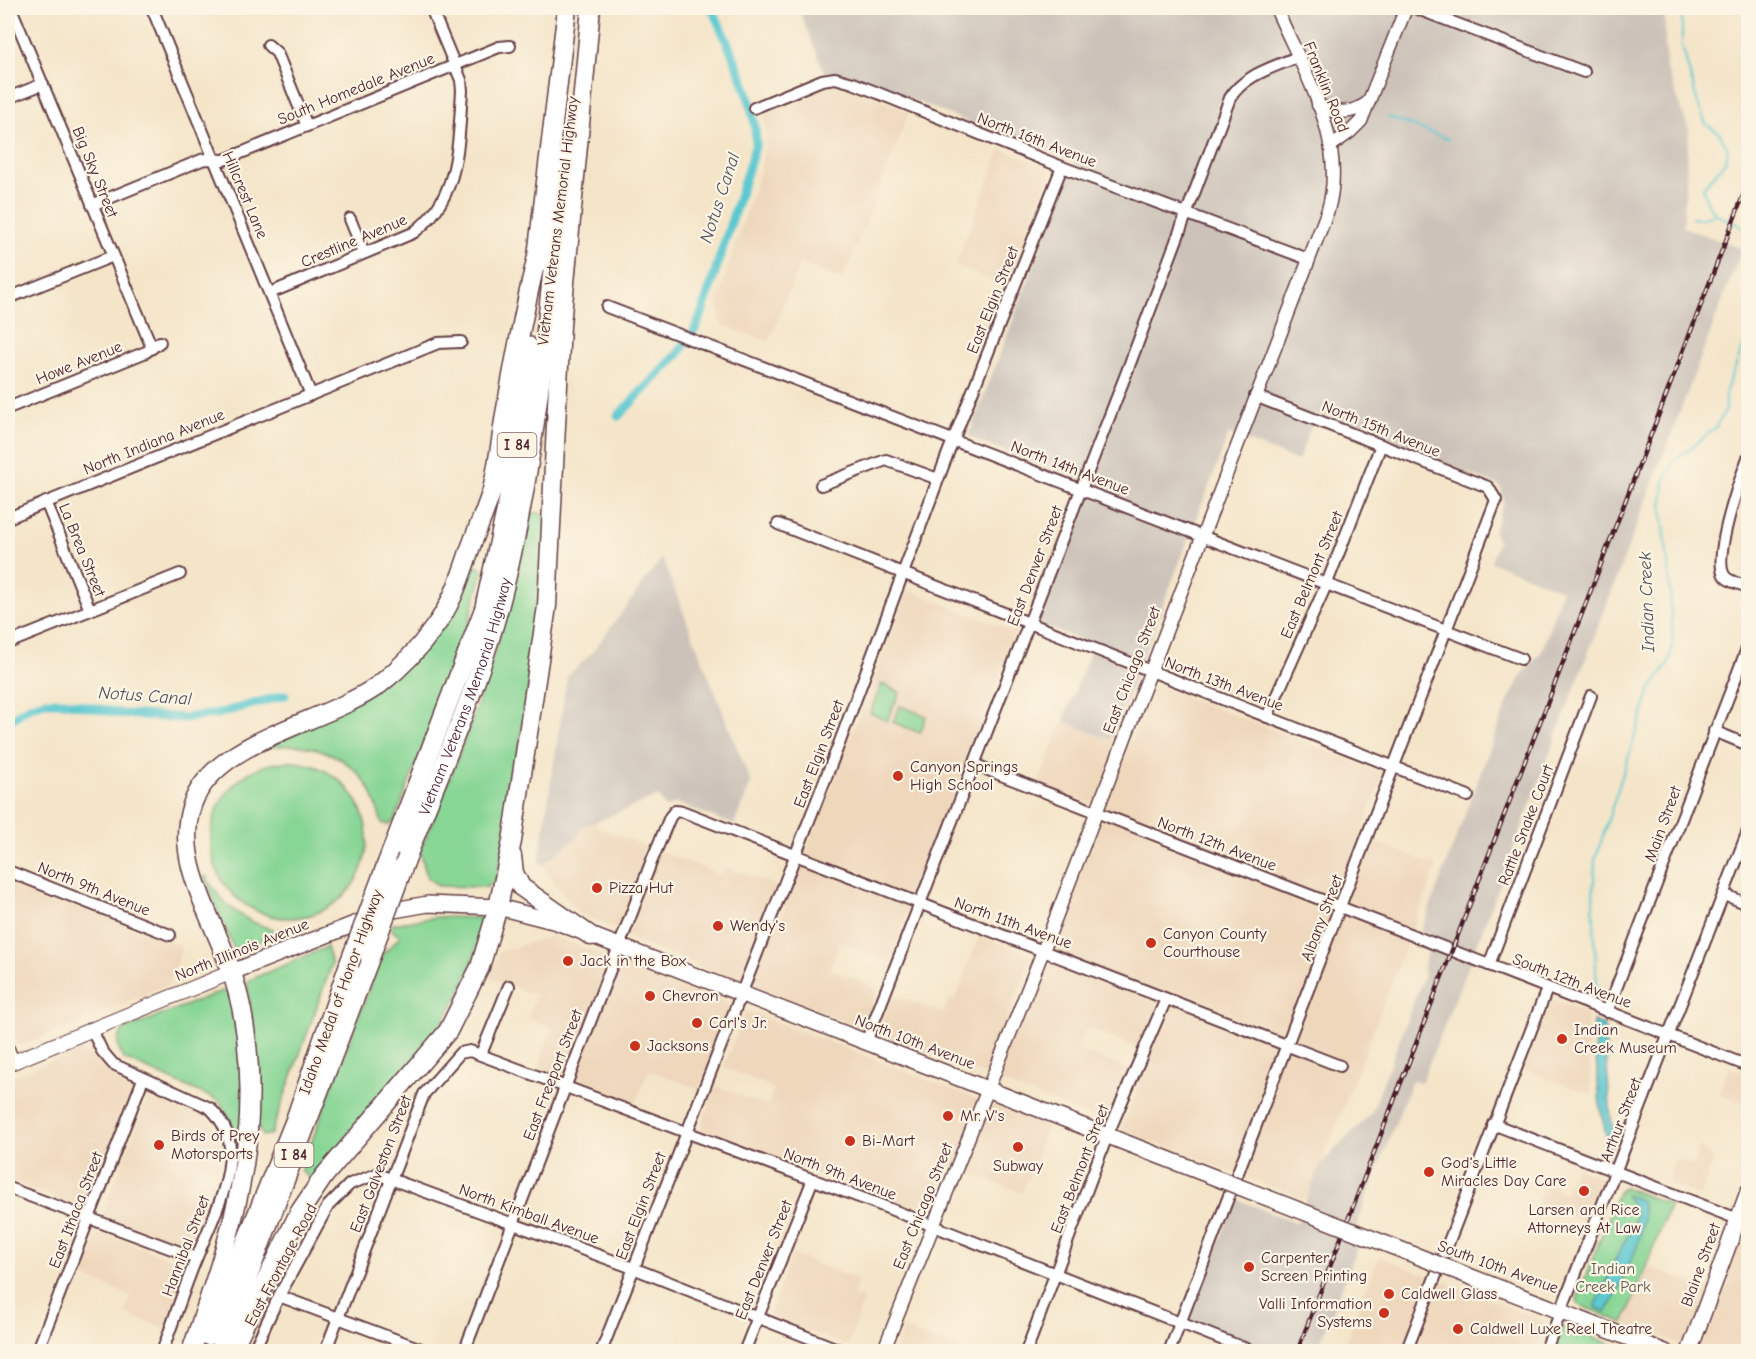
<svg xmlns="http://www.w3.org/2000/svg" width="1756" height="1359" font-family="'Comic Neue',sans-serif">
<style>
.built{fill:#eed7bb}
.industrial{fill:#ccc2b9}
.green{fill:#88d695;stroke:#697a60;stroke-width:1.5}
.water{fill:#5bc8d0;stroke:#52747e;stroke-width:1.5}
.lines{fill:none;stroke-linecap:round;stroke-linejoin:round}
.stream{stroke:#5bc8d0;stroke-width:2}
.canal{stroke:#5bc8d0;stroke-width:9}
.minor-casing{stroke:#643d43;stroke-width:14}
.tertiary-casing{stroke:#643d43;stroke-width:15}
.secondary-casing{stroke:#643d43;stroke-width:16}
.primary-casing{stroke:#643d43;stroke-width:18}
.motorway-casing{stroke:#643d43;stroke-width:21}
.minor{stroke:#fff;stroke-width:10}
.tertiary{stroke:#fff;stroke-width:12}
.secondary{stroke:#fff;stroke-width:14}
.primary{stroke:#fff;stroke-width:15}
.motorway{stroke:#fff;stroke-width:18}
.rail-casing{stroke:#4a1f2b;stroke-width:4.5}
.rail{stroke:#fcf5e5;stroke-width:2;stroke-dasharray:7;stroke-linecap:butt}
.primary-bridge-casing{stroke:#643d43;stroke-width:18;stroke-linecap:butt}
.motorway-bridge-casing{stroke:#643d43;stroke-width:21;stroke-linecap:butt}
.primary-bridge{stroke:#fff;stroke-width:15}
.motorway-bridge{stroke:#fff;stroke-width:18}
.poi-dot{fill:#c8321e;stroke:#fcf5e5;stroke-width:2}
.labels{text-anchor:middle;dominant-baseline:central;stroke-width:4.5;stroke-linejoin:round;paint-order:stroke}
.shield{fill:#fcf5e5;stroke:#7f5f63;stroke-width:1.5}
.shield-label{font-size:15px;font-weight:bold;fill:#4a1f2b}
.street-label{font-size:16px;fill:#4a1f2b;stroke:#fcf5e5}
.poi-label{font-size:16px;fill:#4a1f2b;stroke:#fcf5e5;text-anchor:start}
.park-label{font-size:16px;fill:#5d564b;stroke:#fcf5e5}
.water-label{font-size:18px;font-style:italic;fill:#4f525d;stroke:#fcf5e5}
</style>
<rect width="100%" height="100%" fill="#fcf5e5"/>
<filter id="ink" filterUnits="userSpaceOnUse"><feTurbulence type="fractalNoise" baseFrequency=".0167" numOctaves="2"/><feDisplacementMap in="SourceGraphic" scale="12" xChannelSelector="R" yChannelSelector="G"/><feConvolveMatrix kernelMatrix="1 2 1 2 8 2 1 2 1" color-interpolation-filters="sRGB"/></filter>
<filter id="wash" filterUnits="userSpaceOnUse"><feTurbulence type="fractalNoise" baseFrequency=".008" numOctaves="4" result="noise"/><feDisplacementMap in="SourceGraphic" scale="24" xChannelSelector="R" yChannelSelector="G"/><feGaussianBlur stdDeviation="1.35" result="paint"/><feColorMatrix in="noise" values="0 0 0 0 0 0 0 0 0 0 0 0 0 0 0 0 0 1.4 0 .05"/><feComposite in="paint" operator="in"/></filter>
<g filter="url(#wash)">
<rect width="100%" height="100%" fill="#f4e5c9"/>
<g class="built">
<path d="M828 83 846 86 909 112 843 280 800 263 769 341 721 325 718 300 760 170 767 136 763 108Z"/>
<path d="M1001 149 1052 168 1006 287 955 265Z"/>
<path d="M908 590 1016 632 889 961 840 942 829 969 878 988 863 1029 637 942 612 927 578 913 542 865 578 837 582 827 595 822 599 828 722 875 725 867 777 886 767 914 780 919Z"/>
<path d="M1154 684 1384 773 1360 836 1437 866 1307 1200 1121 1130 1151 1053 1087 1027 1077 1050 1129 1069 1108 1123 877 1034 892 995 943 1013 949 998 955 1000 979 936 1032 956 1007 1020 1021 1025 1105 809 1038 784 1063 721 1129 747Z"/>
<path d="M8 879 179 945 181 952 168 985 28 1043 22 1045 16 1042 8 1026Z"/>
<path d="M554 936 731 1004 699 1089 649 1070 635 1105 539 1068 552 1028 528 1018 536 995 489 978 499 952Z"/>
<path d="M1551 999 1586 1013 1592 1095 1524 1069Z"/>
<path d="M746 1010 1047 1126 1022 1193 947 1165 926 1217 700 1130 716 1086 767 1106 774 1088 724 1067Z"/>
<path d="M80 1050 89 1053 113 1078 136 1089 86 1211 8 1181V1078Z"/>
<path d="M1729 1066 1748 1074V1105L1719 1094Z"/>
<path d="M149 1093 206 1116 220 1135 223 1147 216 1188 200 1244 191 1250 101 1218Z"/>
<path d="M1700 1146 1714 1160 1700 1196 1667 1183 1676 1159 1693 1165Z"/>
<path d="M1575 1168 1603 1178 1586 1222 1537 1203 1544 1184 1566 1193Z"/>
<path d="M1748 1212V1351H1698L1624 1323 1646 1266 1718 1292Z"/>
<path d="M97 1231 174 1260 185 1268 187 1273 168 1330 125 1314 131 1296 80 1275Z"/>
<path d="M792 1254 858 1280 853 1295 864 1300 847 1346 769 1316Z"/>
<path d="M1379 1257 1546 1321 1534 1351 1342 1352Z"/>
<path d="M904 1329 959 1349 958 1351H895Z"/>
</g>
<g class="industrial">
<path d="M798 8H1664L1666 67 1689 130 1683 227 1742 249 1474 952 1421 1083 1412 1080 1358 1220V1247L1317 1351H1249L1251 1344 1189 1320 1236 1199 1297 1223 1320 1165 1372 1112 1423 978 1429 934 1421 931 1508 701 1523 674 1542 651 1562 590 1491 562 1498 542 1494 531 1504 500 1500 486 1316 413 1298 461 1229 434 1111 740 1063 721 1093 645 1036 623 1089 484 968 437 1074 162 844 74 825 73Z"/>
<path d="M662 558 751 783 734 825 677 803 665 808 659 796 583 827 578 837 542 865 539 861 567 677 591 654Z"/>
</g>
<g class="green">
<path d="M533 513H540L547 520 543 592 502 859 495 880 487 887 438 886 427 877 420 851C466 742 506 634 529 518Z"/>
<path d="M472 562 483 570 466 632 395 820 388 825 382 823C378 812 375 798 369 788 347 752 306 740 267 748L265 742C311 713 362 686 403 649 431 624 451 592 472 562Z"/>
<path d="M882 684 900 692 887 721 870 713Z"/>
<path d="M900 706 926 716 920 733 893 722Z"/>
<circle cx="289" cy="840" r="78"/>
<path d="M206 876C222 906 243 921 275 930L274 935 238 951 234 949 204 877Z"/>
<path d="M437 917 485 918C477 946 470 975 456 1000 419 1065 363 1120 315 1177L309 1178 302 1172V1167L382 955 400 937 391 929 393 924Z"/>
<path d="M327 947 332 964 271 1134 263 1136 257 1125 258 1066 247 981Z"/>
<path d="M222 991 229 993 234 1002 245 1112 238 1137 220 1101 124 1059C116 1048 114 1038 126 1029Z"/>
<path d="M1624 1187 1670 1205 1624 1323 1579 1305 1577 1299 1619 1190Z"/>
<path d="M1565 1326 1615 1346 1613 1351 1551 1352 1559 1328Z"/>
</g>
<g class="water">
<path d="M1593 1021 1604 1026 1611 1121 1614 1133 1609 1148 1600 1107Z"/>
<path d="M1625 1194 1642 1201C1649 1234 1625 1272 1613 1302L1606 1312 1595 1307 1616 1258 1633 1226 1636 1213Z"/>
</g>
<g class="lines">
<g class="stream">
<path d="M1682 8V46L1698 104 1706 124 1719 133 1728 149 1725 162 1703 188C1712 227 1726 212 1748 232"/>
<path d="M1388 117 1448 139"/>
<path d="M1692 218 1701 219 1715 214"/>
<path d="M1597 990 1593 901 1595 860 1650 690 1668 665 1673 645 1669 572 1662 508 1664 481 1674 461 1715 428 1726 410V390L1748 335"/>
</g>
<g class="canal">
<path d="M694 331 702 313 756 144C756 96 730 51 712 8"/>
<path d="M618 416 678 354 687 340"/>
<path d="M8 722 27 708 44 702H64L123 714 184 718 221 713 285 695"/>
</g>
</g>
</g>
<g filter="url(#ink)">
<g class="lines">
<g class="minor-casing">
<g id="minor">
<path d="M11 8 152 348"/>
<path d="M152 8 311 395"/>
<path d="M1415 8 1584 72"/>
<path d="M268 45 277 53 307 126"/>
<path d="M8 98 43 84"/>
<path d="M754 108 822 80 835 78 853 83 1062 167 1308 259"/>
<path d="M92 205 204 159 224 160 499 47 510 46"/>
<path d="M350 219 364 253"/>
<path d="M270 293 413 233C460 199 458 145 462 91L461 80 431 8"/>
<path d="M8 298 113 256"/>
<path d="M607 307 1521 659"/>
<path d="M8 408 146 352 160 342"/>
<path d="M1748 458C1740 479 1713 556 1724 575 1728 582 1741 584 1748 587"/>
<path d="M821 485 886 460 938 479"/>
<path d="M46 502 90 610"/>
<path d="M8 518 438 343 461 342"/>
<path d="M778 524 1468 796"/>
<path d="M8 643 180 574"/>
<path d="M1267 717 1327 583 1381 445"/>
<path d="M1714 731 1748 745"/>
<path d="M973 764 1748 1066"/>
<path d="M8 871 170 935"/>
<path d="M1725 895 1748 904"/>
<path d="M1489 965 1591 696"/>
<path d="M1607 1012 1748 646"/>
<path d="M91 1028 102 1051 113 1064 210 1108C221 1119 229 1131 230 1148 231 1186 211 1222 197 1257 184 1288 174 1320 162 1352"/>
<path d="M866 1042 1126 374 1230 98C1244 75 1272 68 1297 57"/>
<path d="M481 1054 509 986"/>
<path d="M1493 1124 1748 1223"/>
<path d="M8 1188 196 1258"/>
<path d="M279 1296 429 1352"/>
<path d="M37 1352 143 1079"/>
<path d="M253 1352 279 1296 328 1206 350 1184 377 1174 633 1268 845 1352"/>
<path d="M325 1352 424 1094 460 1053 470 1051 875 1203 1254 1352"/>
<path d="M464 1352 652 860 670 817 675 811 684 812 1340 1066"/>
<path d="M601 1352 839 744 948 453 1062 167"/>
<path d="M744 1352 813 1179"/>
<path d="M1026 1352 1107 1136 1166 999"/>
<path d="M1169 1352 1496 500 1488 487 1255 396"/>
<path d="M1406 1352 1547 989"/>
<path d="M1545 1352 1748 831"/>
</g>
</g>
<g class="tertiary-casing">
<g id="tertiary">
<path d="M1318 105C1337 115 1352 114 1369 102"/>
<path d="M1332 145 1350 132 1361 121 1406 8"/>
<path d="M8 1049 13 1062"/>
<path d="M883 1352 1043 951 1328 210C1348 140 1303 71 1276 8"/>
</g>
</g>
<g class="secondary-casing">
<path id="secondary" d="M8 1064 232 972"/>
</g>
<g class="primary-casing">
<g id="primary">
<path d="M232 972 388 911 428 904 498 907 557 922 1224 1181"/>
<path d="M1448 1268 1665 1352"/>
<path d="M1689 1352 1748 1192"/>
</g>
</g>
<g class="motorway-casing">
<g id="motorway">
<path d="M536 265 567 8"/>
<path d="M512 856 514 873 521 887 591 936"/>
<path id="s1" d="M407 857C440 770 481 682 503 592 539 449 548 300 565 155"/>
<path d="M387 863 484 609 508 501 528 346"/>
<path d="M208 1336 295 1120 349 964"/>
<path d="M220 1350 370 958"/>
<path d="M191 1352C228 1242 261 1154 246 1036 243 1013 238 989 230 968 213 917 173 860 192 805 215 738 326 724 380 684 399 669 419 649 433 629 452 605 460 578 470 549 477 529 486 510 492 490 498 465 501 439 505 414 515 360 524 306 538 253"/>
<path d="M231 1352 299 1213 324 1176 448 1031 480 967 498 907 512 841 547 606 561 325 591 8"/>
</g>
</g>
<use href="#minor" class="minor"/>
<use href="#tertiary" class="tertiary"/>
<use href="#secondary" class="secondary"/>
<use href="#primary" class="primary"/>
<use href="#motorway" class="motorway"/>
<g class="rail-casing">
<path id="rail" d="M1297 1352 1748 183"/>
</g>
<use href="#rail" class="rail"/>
<g class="primary-bridge-casing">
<path id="primary-bridge" d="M1224 1181 1448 1268"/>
</g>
<g class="motorway-bridge-casing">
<g id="motorway-bridge">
<path d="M370 958 407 857"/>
<path d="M349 964 387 863"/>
</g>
</g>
<use href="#primary-bridge" class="primary-bridge"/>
<use href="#motorway-bridge" class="motorway-bridge"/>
</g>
</g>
<g class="poi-dot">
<circle cx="898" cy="776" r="6"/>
<circle cx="597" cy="888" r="6"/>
<circle cx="718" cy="926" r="6"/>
<circle cx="1151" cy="943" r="6"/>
<circle cx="568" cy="961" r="6"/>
<circle cx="650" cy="996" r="6"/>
<circle cx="697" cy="1023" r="6"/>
<circle cx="1562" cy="1039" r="6"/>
<circle cx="635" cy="1046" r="6"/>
<circle cx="948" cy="1116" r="6"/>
<circle cx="850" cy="1141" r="6"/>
<circle cx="159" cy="1145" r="6"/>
<circle cx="1018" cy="1147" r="6"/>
<circle cx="1429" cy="1172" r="6"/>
<circle cx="1584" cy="1191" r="6"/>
<circle cx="1249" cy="1267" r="6"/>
<circle cx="1389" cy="1294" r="6"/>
<circle cx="1384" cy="1313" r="6"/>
<circle cx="1458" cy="1329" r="6"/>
</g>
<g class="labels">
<g class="shield">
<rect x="497.5" y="433" width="39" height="24" rx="4.5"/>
<rect x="274.5" y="1143" width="39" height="24" rx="4.5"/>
</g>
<g class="shield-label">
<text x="517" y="445">I 84</text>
<text x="294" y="1155">I 84</text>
</g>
<g class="street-label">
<text transform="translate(1326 87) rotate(68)">Franklin Road</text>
<text transform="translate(356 89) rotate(-22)">South Homedale Avenue</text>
<text transform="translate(1037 140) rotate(21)">North 16th Avenue</text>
<text transform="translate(95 172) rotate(68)">Big Sky Street</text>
<text transform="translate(245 195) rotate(67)">Hillcrest Lane</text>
<text transform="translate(558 221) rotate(-83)">Vietnam Veterans Memorial Highway</text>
<text transform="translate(354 241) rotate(-23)">Crestline Avenue</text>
<text transform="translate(993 300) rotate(-68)">East Elgin Street</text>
<text transform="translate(79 363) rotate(-22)">Howe Avenue</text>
<text transform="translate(1381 429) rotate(22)">North 15th Avenue</text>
<text transform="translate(154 442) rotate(-22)">North Indiana Avenue</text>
<text transform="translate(1070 468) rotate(21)">North 14th Avenue</text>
<text transform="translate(82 550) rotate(68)">La Brea Street</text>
<text transform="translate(1035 566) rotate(-69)">East Denver Street</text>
<text transform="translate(1312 575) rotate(-67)">East Belmont Street</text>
<text transform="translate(1132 670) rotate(-69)">East Chicago Street</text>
<text transform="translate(1224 684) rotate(21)">North 13th Avenue</text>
<text stroke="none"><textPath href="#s1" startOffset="171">Vietnam Veterans Memorial Highway</textPath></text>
<text transform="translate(819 754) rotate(-69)">East Elgin Street</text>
<text transform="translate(1663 824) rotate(-70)">Main Street</text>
<text transform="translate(1526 825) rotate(-69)">Rattle Snake Court</text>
<text transform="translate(1217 844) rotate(21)">North 12th Avenue</text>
<text transform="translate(94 889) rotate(22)">North 9th Avenue</text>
<text transform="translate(1322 918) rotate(-69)">Albany Street</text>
<text transform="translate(1013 923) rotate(20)">North 11th Avenue</text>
<text transform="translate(242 950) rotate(-22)">North Illinois Avenue</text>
<text transform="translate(1572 981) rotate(21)">South 12th Avenue</text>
<text transform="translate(341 992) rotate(-70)">Idaho Medal of Honor Highway</text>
<text transform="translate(915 1042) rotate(21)">North 10th Avenue</text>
<text transform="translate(553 1075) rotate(-69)">East Freeport Street</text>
<text transform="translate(1621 1120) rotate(-69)">Arthur Street</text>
<text transform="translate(381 1164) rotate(-69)">East Galveston Street</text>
<text transform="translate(1080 1169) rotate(-69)">East Belmont Street</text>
<text transform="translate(840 1174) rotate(21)">North 9th Avenue</text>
<text transform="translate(641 1206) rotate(-69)">East Elgin Street</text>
<text transform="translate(923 1206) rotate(-68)">East Chicago Street</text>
<text transform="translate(76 1210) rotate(-69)">East Ithaca Street</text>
<text transform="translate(529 1214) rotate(20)">North Kimball Avenue</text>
<text transform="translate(186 1246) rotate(-69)">Hannibal Street</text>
<text transform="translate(764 1260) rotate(-68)">East Denver Street</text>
<text transform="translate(281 1265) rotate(-62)">East Frontage Road</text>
<text transform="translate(1701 1265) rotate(-70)">Blaine Street</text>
<text transform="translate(1498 1267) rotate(20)">South 10th Avenue</text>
</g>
<g class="poi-label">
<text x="910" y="767">Canyon Springs<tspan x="910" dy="18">High School</tspan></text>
<text x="609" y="888">Pizza Hut</text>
<text x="730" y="926">Wendy's</text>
<text x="1163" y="934">Canyon County<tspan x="1163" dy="18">Courthouse</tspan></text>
<text x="580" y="961">Jack in the Box</text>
<text x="662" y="996">Chevron</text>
<text x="709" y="1023">Carl's Jr.</text>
<text x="1574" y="1030">Indian<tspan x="1574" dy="18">Creek Museum</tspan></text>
<text x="647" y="1046">Jacksons</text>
<text x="960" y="1116">Mr. V's</text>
<text x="171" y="1136">Birds of Prey<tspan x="171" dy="18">Motorsports</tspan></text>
<text x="862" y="1141">Bi-Mart</text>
<text x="1441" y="1163">God's Little<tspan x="1441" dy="18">Miracles Day Care</tspan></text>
<text x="1018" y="1166" text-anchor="middle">Subway</text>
<text x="1584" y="1210" text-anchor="middle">Larsen and Rice<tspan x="1584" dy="18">Attorneys At Law</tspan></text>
<text x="1261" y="1258">Carpenter<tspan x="1261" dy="18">Screen Printing</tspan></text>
<text x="1401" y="1294">Caldwell Glass</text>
<text x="1372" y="1304" text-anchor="end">Valli Information<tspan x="1372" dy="18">Systems</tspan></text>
<text x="1470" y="1329">Caldwell Luxe Reel Theatre</text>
</g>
<g class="park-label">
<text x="1613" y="1269">Indian<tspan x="1613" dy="18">Creek Park</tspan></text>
</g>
<g class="water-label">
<text transform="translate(720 198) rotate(-72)">Notus Canal</text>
<text transform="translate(1647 602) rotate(-92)">Indian Creek</text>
<text transform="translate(145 696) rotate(4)">Notus Canal</text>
</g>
</g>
<rect width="1756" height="1359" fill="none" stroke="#fcf5e5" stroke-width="30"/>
</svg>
